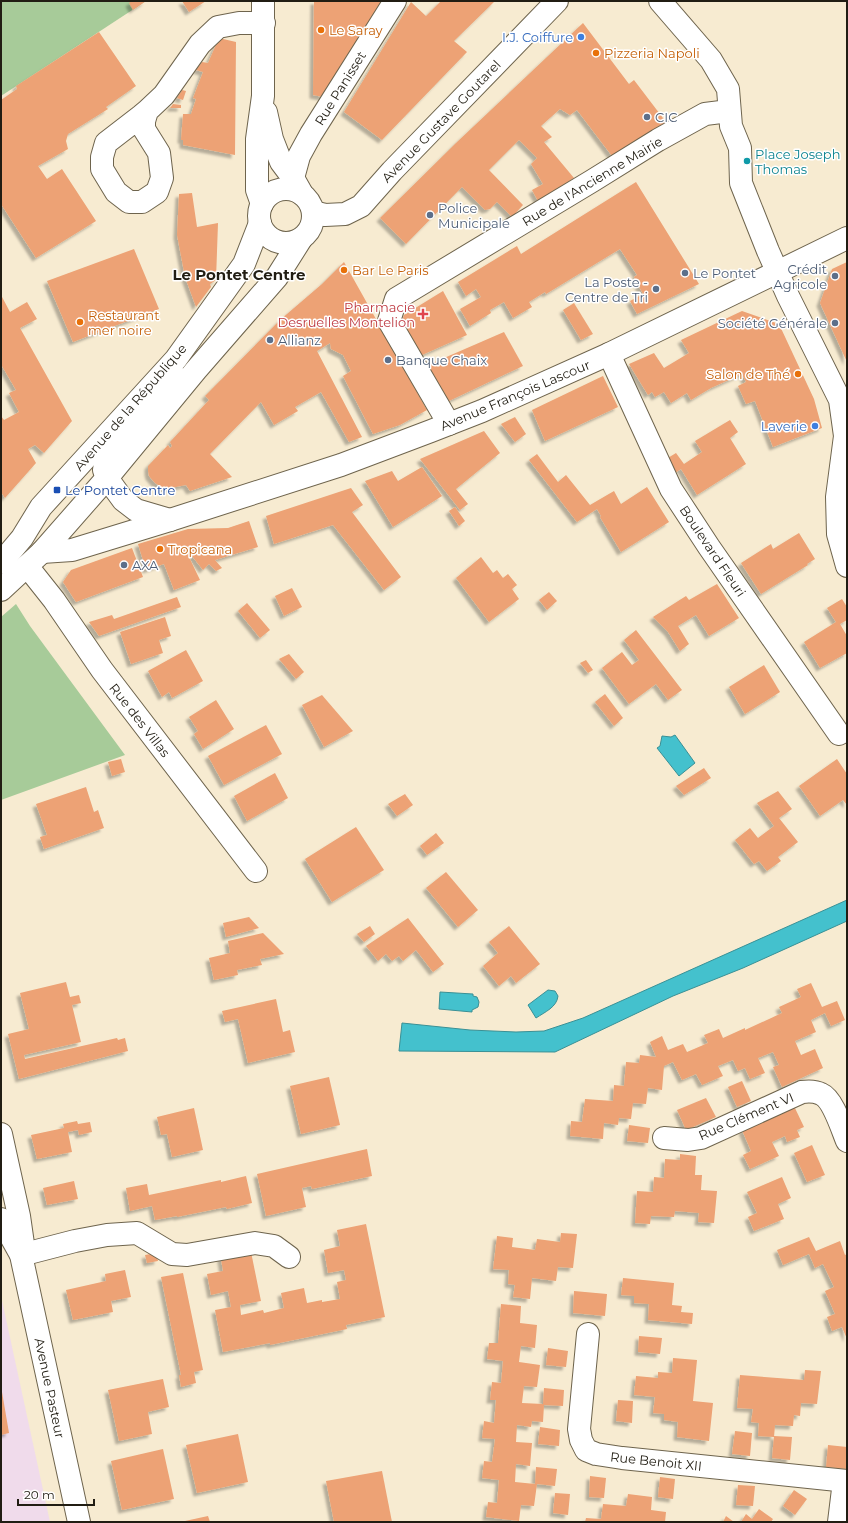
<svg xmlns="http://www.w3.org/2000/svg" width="848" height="1523" font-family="Montserrat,sans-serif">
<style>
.commercial{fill:#f0dbeb}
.green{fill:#a7cb99}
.water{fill:#44c1cd;stroke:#3a9095}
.building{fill:#eda274;filter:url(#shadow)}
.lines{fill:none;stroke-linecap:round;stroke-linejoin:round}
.minor-casing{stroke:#6e644d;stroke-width:24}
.secondary-casing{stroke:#6e644d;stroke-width:24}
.primary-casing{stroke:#6e644d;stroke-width:24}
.minor{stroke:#fff;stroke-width:22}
.secondary{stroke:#fff;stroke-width:22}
.primary{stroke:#fff;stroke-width:22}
.food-dot{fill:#e8710a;stroke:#fff;stroke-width:1.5}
.shop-dot{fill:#3f7fe0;stroke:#fff;stroke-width:1.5}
.service-dot{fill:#5c6f8a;stroke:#fff;stroke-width:1.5}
.culture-dot{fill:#0f9aa8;stroke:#fff;stroke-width:1.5}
.health-dot{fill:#e0444e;stroke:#fff;stroke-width:1.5}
.transit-dot{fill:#1a4fb4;stroke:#fff;stroke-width:1.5}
.labels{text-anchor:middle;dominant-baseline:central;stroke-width:3;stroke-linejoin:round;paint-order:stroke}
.food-label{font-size:13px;fill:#c56008;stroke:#fff;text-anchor:start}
.shop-label{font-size:13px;fill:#366cbe;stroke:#fff;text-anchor:end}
.street-label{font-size:13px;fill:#211d13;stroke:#fff}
.service-label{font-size:13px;fill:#4e5e75;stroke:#fff;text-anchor:start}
.culture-label{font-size:13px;fill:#0d838f;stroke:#fff;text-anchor:start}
.health-label{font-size:13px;fill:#be3a42;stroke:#fff;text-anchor:end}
.transit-label{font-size:13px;fill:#164399;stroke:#fff;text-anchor:start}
.quarter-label{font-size:15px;font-weight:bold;fill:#211d13;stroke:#fff}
</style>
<defs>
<filter id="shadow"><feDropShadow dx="-3.5" dy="3.5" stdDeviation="1" flood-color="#0004"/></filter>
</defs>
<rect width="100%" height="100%" fill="#f7ebd1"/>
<path class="commercial" d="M1 1296 50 1522H1Z"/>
<g class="green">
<path d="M1 1H146L1 96Z"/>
<path d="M16 604 30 626 125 755 1 800V617Z"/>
</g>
<g class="water">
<path d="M675 735 695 763 679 776 657 748 660 746 662 736 671 737Z"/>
<path d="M847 900V921L743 968 673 996 555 1052 399 1051 402 1023 470 1030 516 1032 544 1031 583 1018Z"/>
<path d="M548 990 555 991 558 996C557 1007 545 1012 536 1018L528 1005Z"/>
<path d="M440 992 473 994V996L477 997 479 1002 478 1007 472 1010V1012L439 1009Z"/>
</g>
<g class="building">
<path d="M132 1H146L133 10 129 3Z"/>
<path d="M182 1H206L189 12Z"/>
<path d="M314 1H382L323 97 313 95Z"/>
<path d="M441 1H495L454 41 467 52 382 140 344 112 411 2 426 16Z"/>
<path d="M583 23 629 84 634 80 666 122 612 156 577 110 570 115 560 109 541 126 552 137 544 142 574 178 538 201 532 190 543 184 531 164 537 158 519 140 489 170 523 205 512 217 497 202 490 209 485 210 462 187 406 244 380 218 456 143Z"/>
<path d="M99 32 136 86 106 107 108 109 68 134 66 141 68 149 38 166 47 179 62 169 96 221 36 258 1 204V100L17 89 16 86Z"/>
<path d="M219 38 236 42 235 155 183 145V140H181L183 114H191L196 99 193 98 203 72 196 70 202 62 208 63Z"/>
<path d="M182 90 186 91 183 100 177 98Z"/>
<path d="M173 104 181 105V108H170Z"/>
<path d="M636 182 699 284 637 314 630 301 643 294 634 277 637 275 620 249 546 294 545 292 529 302 532 307 513 318 504 302 490 310 491 313 470 326 460 309 481 297 476 289 466 296 458 282 517 246 521 254Z"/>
<path d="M192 193 197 227 218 223 216 280 210 284 211 287 196 307 185 277 177 235 179 194Z"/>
<path d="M134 249 159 309 73 342 47 281Z"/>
<path d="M344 262 427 410 400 425 373 434 343 376 351 371 343 355 331 349 330 343 317 351 362 437 349 442 321 392 295 407 298 411 274 425 261 402 210 454 232 477 190 491 186 485 165 489 155 483 149 476 148 471V466L168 445 170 448 172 446 170 442 209 400 205 396 280 320 322 284Z"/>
<path d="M847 262V362L820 303 832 269Z"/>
<path d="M443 291 467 335 422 355 402 321 404 315Z"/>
<path d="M1 295 10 312 27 302 37 319 20 328 72 421 44 453 35 445 28 449 36 463 5 498 1 492V416L4 420 19 412 9 393 16 390 2 366 1 367Z"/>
<path d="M574 303 593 334 581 340 563 310Z"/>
<path d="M742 311 779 324 814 399 822 428 773 447 755 401 746 404 738 386 746 382 742 374 711 388 691 400 687 393 671 403 664 392 655 397 652 392 648 395 629 364 654 353 664 368 689 353 681 340Z"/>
<path d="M504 332 523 366 449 401 428 365Z"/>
<path d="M603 376 618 407 545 441 532 410Z"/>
<path d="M515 417 526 434 515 442 501 424Z"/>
<path d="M730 420 738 432 730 438 746 464 697 495 681 469 672 475 663 461 676 453 684 464 702 452 695 441Z"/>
<path d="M484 431 500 453 456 489 468 504 460 510 420 459Z"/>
<path d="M537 454 558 482 566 475 590 505 614 491 621 504 647 487 669 522 621 552 600 517 601 516 597 509 577 522 529 460Z"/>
<path d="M422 467 442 496 393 527 365 481 392 471 398 481Z"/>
<path d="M351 488 363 505 352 512 401 577 384 590 333 525 274 544 266 516Z"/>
<path d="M455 507 465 521 459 526 449 511Z"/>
<path d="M249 521 258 547 215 560 222 568 216 571 209 564 203 570 192 556 189 557 200 580 174 590 164 564 146 570 138 544 188 529 228 528Z"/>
<path d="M799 533 815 559 807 564 808 565 761 594 741 563 771 544 773 549Z"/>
<path d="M132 548 143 577 76 602 63 582 71 570Z"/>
<path d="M481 557 493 573 497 570 503 578 508 574 517 585 512 589 519 599 489 622 456 578Z"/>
<path d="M717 584 739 618 709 636 696 615 678 626 689 644 680 651 668 632 653 617 686 596 689 600Z"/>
<path d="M292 588 302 607 284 616 275 596Z"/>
<path d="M549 592 557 601 547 610 539 600Z"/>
<path d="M177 597 181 607 99 636 89 622 112 615 114 619Z"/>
<path d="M842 599 847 607V620L840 624 847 636V653L820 668 804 642 836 622 827 608Z"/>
<path d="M247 603 270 630 260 638 238 611Z"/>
<path d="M165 617 171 636 159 640 163 653 131 664 120 632Z"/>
<path d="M636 630 682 690 668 700 656 684 629 704 602 668 622 652 632 665 639 660 624 640Z"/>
<path d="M186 650 203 681 172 698 169 692 162 697 148 671Z"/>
<path d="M289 654 304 672 296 679 279 659Z"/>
<path d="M586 660 593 670 588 673 580 663Z"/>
<path d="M764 665 780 692 745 714 729 687Z"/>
<path d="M605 694 623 718 614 726 595 702Z"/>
<path d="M322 695 353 731 324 747 302 705Z"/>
<path d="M216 700 234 729 203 749 194 734 198 731 189 717Z"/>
<path d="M266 725 282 754 224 785 208 756Z"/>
<path d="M121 759 125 772 112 776 108 762Z"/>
<path d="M837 759 847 774V805L843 800 820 816 799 786Z"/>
<path d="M704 768 711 778 684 795 676 786Z"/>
<path d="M275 773 288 798 247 821 234 796Z"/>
<path d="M86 787 94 812 98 810 104 828 44 849 40 837 47 835 36 804Z"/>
<path d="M778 791 792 809 779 818 798 842 778 857 781 861 767 871 759 861 754 864 735 840 750 828 758 838 774 826 757 803Z"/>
<path d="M405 794 413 805 397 816 388 804Z"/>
<path d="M356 827 384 870 332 902 305 859Z"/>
<path d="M436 833 444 843 427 855 420 846Z"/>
<path d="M446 872 478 910 458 927 426 888Z"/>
<path d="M249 917 259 928 226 937 223 923Z"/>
<path d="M408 918 444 964 433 972 416 950 403 961 399 956 392 961 386 954 378 961 366 946Z"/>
<path d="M370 926 375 934 364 942 357 934Z"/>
<path d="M509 926 540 964 516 983 511 976 499 986 483 966 498 953 489 942Z"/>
<path d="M263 933 284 954 260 959 262 965 237 970 238 975 214 980 209 958 230 953 228 941Z"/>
<path d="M66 982 70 997 79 995 81 1003 72 1005 81 1042 24 1055 25 1059 117 1038 118 1040 125 1038 128 1051 19 1079 8 1034 29 1029 20 993Z"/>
<path d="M811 983 822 1007 837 1001 845 1020 831 1026 825 1013 811 1020 816 1032 795 1041 801 1055 815 1049 823 1068 782 1087 773 1067 779 1065 773 1052 758 1058 765 1073 750 1079 745 1068 738 1071 733 1060 718 1066 723 1076 702 1085 696 1074 682 1080 673 1062 664 1066 662 1090 648 1088 646 1104 633 1103 631 1119 619 1118 618 1125 604 1123 603 1139 570 1136 571 1121 582 1122 585 1099 613 1101 614 1085 624 1086 626 1062 639 1063 640 1055 656 1057 650 1042 662 1036 668 1050 683 1044 687 1052 708 1043 704 1035 719 1029 723 1038 745 1028V1030L782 1013 779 1007 801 997 797 989Z"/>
<path d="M276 999 283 1032 290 1030 295 1052 248 1063 238 1019 225 1022 222 1011Z"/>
<path d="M329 1077 340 1125 301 1134 290 1086Z"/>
<path d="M742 1081 751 1101 737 1107 728 1087Z"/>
<path d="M706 1098 716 1117 686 1130 677 1110Z"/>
<path d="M794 1106 804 1127 797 1130 800 1137 787 1142 785 1136 772 1142 779 1156 750 1169 743 1155 751 1151 742 1130Z"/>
<path d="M194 1108 203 1150 172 1157 167 1134 161 1135 157 1117Z"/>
<path d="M77 1121 78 1124 90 1122 92 1132 79 1135 78 1130 68 1132 72 1152 37 1159 31 1135 64 1128 63 1124Z"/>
<path d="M629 1125 650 1128 648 1143 627 1141Z"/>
<path d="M812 1145 825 1175 807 1182 794 1153Z"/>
<path d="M367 1149 372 1176 312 1189 311 1186 302 1188 306 1207 266 1216 257 1174Z"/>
<path d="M680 1154 696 1156 695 1175H702L701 1190 717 1191 714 1223 698 1222 699 1213 675 1211 674 1217 651 1216 650 1224 635 1223 637 1191 653 1192 654 1177 664 1178 665 1159 680 1160Z"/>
<path d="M246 1176 252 1203 227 1209 226 1207 177 1217V1216L155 1220 152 1206 130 1211 126 1188 147 1184 149 1195 221 1180V1182Z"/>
<path d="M782 1177 791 1198 778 1204 784 1219 754 1231 748 1217 757 1213 747 1192Z"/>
<path d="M74 1181 78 1199 47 1205 43 1188Z"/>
<path d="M366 1224 385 1317 346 1325 347 1329 270 1345V1343L223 1352 215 1310 231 1307 228 1291 211 1295 207 1274 223 1271 220 1253 250 1247 261 1301 240 1305 241 1315 263 1310 264 1313 284 1308 281 1293 304 1288 307 1303 322 1300V1302L340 1299 337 1282 346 1280 344 1270 328 1273 324 1250 340 1246 337 1230Z"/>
<path d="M561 1233 577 1234 573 1268 558 1267 556 1281 532 1278 530 1299 513 1297 515 1285 508 1284 509 1270 493 1269 497 1236 513 1238 512 1247 535 1250 537 1239 560 1242Z"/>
<path d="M809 1237 816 1251 840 1241 845 1255 847 1254V1339L842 1327 832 1331 827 1317 835 1314 825 1291 834 1287 823 1264 815 1268 809 1254 783 1265 777 1250Z"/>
<path d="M156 1253 158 1261 147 1263 145 1255Z"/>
<path d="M125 1270 131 1297 111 1301 113 1312 73 1320 66 1290 106 1281 105 1274Z"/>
<path d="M183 1273 203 1370 194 1372 196 1383 181 1387 179 1375H181L161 1277Z"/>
<path d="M623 1278 674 1283 672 1305 682 1306 681 1312 693 1313 692 1324 648 1320 649 1304 634 1303V1296L621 1295Z"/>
<path d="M574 1291 607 1294 605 1316 573 1313Z"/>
<path d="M501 1304 521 1306 520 1323 537 1325 535 1348 521 1346 519 1362 540 1365 537 1387 524 1386 522 1403 543 1404 544 1388 564 1390 563 1406 544 1405 543 1422 532 1421 531 1427 517 1425 516 1442 532 1443 530 1466 516 1464 515 1482 535 1484 536 1467 557 1469 555 1486 537 1484 534 1506 521 1505 519 1521 486 1517 488 1502 497 1503 499 1480 482 1478 484 1461 492 1462 495 1439 482 1438 484 1421 494 1423 496 1400H490L492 1382 501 1383 503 1361 487 1359 489 1343H498Z"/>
<path d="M639 1336 662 1338 660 1354 638 1352Z"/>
<path d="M548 1348 568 1351 566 1367 546 1365Z"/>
<path d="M673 1358 697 1360 693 1401 713 1403 709 1441 677 1437 678 1422 664 1420V1414L653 1413 655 1397 634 1395 636 1376 658 1378V1372L672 1373Z"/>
<path d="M805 1370 821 1371 817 1404 801 1403 800 1416 794 1415 793 1426 775 1425 774 1437 758 1436 759 1423 751 1422 753 1409 737 1408 740 1375 804 1380Z"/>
<path d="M163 1379 169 1407 148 1412 152 1434 119 1441 108 1390Z"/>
<path d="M1 1386 9 1433 1 1435Z"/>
<path d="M618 1400 633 1401 632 1423 616 1421Z"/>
<path d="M540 1427 560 1430 559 1446 538 1444Z"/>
<path d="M735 1431 752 1433 750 1456 732 1454Z"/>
<path d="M238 1434 248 1482 197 1493 186 1445Z"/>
<path d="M774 1436 792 1437 790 1460 772 1458Z"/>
<path d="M828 1445 847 1447V1469L826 1467Z"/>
<path d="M163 1449 174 1499 122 1510 111 1461Z"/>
<path d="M382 1471 392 1522H334L326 1481Z"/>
<path d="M590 1476 606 1478 604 1498 589 1497Z"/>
<path d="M660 1477 675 1479 673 1499 658 1497Z"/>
<path d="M738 1485 755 1486 753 1506 736 1505Z"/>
<path d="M794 1490 807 1499 795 1515 783 1506Z"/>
<path d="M555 1493 570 1494 568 1515 553 1513Z"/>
<path d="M628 1494 652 1497 651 1510 666 1512 665 1522H585L586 1518 601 1519 603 1504 626 1506Z"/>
<path d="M759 1509 773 1519 771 1522H741L746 1514 752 1519Z"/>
<path d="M208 1516 210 1522H185V1521Z"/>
<path d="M726 1516 734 1522H723Z"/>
</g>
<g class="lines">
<g class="minor-casing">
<g id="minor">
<path d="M660 1 711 60 728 89 731 126 740 148 741 183 768 251 788 296 840 400 845 436 837 497 838 534 847 566"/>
<path d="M147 111 144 121V129L159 153 162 178 157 192 142 202H129L116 192 102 169V157L106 143 141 116 147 111 164 95 200 44 218 27 239 23H264"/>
<path d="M293 178 299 156 311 134 395 1"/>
<path d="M313 212 325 215 345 214 361 206 392 171 557 1"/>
<path d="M609 354 671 489 709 547 839 734"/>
<path d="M449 424 389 321 396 299 592 181 658 140 705 114 729 111"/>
<path d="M27 566 54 600 102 670 256 871"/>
<path d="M664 1138 688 1140 701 1138 802 1092C809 1091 815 1091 821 1094 833 1099 842 1129 847 1141"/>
<path d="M21 1255 75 1241 107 1235 137 1233 172 1254 187 1255 255 1243 274 1246 289 1257"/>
<path d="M588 1334 579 1429 581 1440 586 1450 596 1454 622 1458 847 1481"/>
<path d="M839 1522 844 1481"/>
</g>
</g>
<g class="secondary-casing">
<g id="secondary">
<path d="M170 520 136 510 123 500 107 478 104 470 106 458 174 375"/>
<path d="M42 552 72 550 170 520 341 465 431 431 482 411 609 354 847 238"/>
<path d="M1 1134 19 1216 23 1244 22 1250"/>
<path d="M1 1219 21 1255 79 1522"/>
</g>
</g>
<g class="primary-casing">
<g id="primary">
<path d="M266 112 272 139 281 162 293 178 302 194"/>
<circle cx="286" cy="216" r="27"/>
<path d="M262 204 257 190V139L263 96V1"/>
<path d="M1 563 22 538 41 507 176 359 244 264 260 223"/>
<path d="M1 590 42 552 107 478 196 370 277 277 301 239"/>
</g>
</g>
<use href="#minor" class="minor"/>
<use href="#secondary" class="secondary"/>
<use href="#primary" class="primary"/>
</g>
<g class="food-dot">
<circle cx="321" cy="30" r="4"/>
<circle cx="596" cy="53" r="4"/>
<circle cx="344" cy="270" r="4"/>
<circle cx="80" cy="322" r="4"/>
<circle cx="798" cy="374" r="4"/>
<circle cx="160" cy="549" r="4"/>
</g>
<g class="shop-dot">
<circle cx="581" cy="37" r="4"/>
<circle cx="815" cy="426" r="4"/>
</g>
<g class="service-dot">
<circle cx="647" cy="117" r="4"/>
<circle cx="430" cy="215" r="4"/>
<circle cx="685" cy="273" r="4"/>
<circle cx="835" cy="276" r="4"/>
<circle cx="656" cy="289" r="4"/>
<circle cx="835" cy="323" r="4"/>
<circle cx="270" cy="340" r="4"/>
<circle cx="388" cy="360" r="4"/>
<circle cx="124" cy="565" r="4"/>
</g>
<circle class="culture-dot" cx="747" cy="161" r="4"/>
<path class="health-dot" d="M421 308h4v4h4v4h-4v4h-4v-4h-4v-4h4z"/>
<rect class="transit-dot" x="53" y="486" width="8" height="8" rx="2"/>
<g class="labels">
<g class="food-label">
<text x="329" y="30">Le Saray</text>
<text x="604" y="53">Pizzeria Napoli</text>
<text x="352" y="270">Bar Le Paris</text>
<text x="88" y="315">Restaurant<tspan x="88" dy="15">mer noire</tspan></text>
<text x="790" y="374" text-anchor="end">Salon de Thé</text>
<text x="168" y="549">Tropicana</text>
</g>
<g class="shop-label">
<text x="573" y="37">I.J. Coiffure</text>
<text x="807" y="426">Laverie</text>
</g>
<g class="street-label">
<text transform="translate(340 88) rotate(-58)">Rue Panisset</text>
<text transform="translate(441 121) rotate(-46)">Avenue Gustave Goutarel</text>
<text transform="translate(592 181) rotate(-31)">Rue de l'Ancienne Mairie</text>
<text transform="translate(515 395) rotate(-23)">Avenue François Lascour</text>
<text transform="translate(130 407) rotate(-49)">Avenue de la République</text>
<text transform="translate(713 551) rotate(56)">Boulevard Fleuri</text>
<text transform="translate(140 720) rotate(52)">Rue des Villas</text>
<text transform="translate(746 1116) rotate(-23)">Rue Clément VI</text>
<text transform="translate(50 1388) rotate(78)">Avenue Pasteur</text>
<text transform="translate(656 1461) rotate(6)">Rue Benoit XII</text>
</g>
<g class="service-label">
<text x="655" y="117">CIC</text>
<text x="438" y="208">Police<tspan x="438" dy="15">Municipale</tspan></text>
<text x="827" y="269" text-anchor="end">Crédit<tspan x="827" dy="15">Agricole</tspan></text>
<text x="693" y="273">Le Pontet</text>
<text x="648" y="282" text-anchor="end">La Poste -<tspan x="648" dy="15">Centre de Tri</tspan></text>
<text x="827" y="323" text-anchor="end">Société Générale</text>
<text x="278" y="340">Allianz</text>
<text x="396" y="360">Banque Chaix</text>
<text x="132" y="565">AXA</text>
</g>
<g class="culture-label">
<text x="755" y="154">Place Joseph<tspan x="755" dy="15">Thomas</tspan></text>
</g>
<g class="health-label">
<text x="415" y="307">Pharmacie<tspan x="415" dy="15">Desruelles Montelion</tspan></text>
</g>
<g class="transit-label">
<text x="65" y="490">Le Pontet Centre</text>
</g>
<g class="quarter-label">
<text x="239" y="274">Le Pontet Centre</text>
</g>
</g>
<rect width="848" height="1523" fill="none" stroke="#211d13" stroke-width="4"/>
<path d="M18 1499v6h76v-6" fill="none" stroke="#211d13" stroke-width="2"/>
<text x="24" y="1499" font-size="12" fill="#211d13" stroke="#ffffff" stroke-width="3" paint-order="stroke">20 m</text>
</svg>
